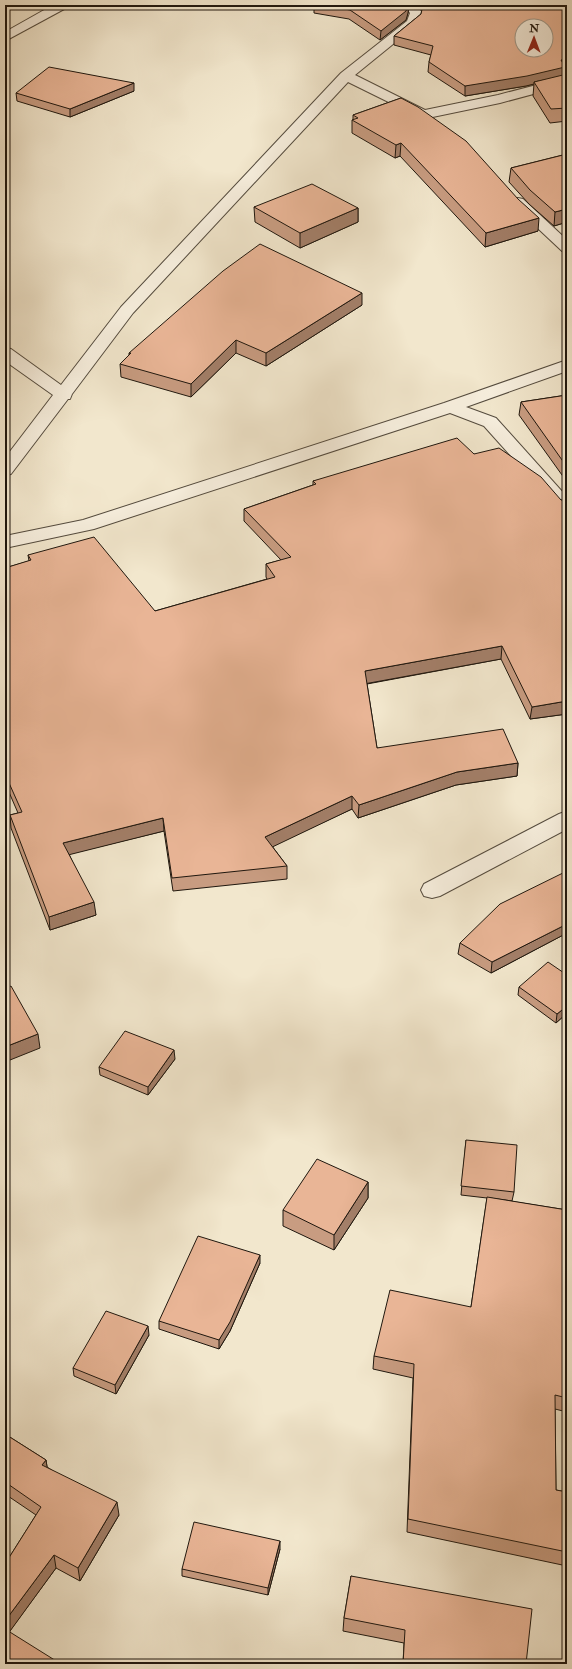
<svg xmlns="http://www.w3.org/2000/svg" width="572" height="1669" font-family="'IM FELL Double Pica',serif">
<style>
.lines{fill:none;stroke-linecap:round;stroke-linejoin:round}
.minor-casing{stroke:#544b3e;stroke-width:2}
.minor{fill:#f7efde;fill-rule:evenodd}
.wall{fill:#c89c81;stroke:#1f170e}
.shaded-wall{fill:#a37f69;stroke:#1f170e}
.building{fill:#e9b596;stroke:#1f170e;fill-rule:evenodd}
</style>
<rect width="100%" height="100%" fill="#f2e7cd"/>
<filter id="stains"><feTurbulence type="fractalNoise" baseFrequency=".005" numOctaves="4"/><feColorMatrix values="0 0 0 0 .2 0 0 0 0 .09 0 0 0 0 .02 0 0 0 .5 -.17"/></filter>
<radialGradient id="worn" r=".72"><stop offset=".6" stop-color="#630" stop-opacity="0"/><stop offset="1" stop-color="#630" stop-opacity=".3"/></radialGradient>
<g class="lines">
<g class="minor-casing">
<g id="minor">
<path d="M53 5H68L66 8 5 41V32Z"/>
<path d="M404 5H417L422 13 419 23 355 75 425 110 498 95 567 77V85L500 103 423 119 348 82 133 313 72 394 70 399H68L11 474 5 475V458L53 395 5 361V348L11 349 61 385 121 307 341 73 407 21 410 13Z"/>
<path d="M518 198 523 199 567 240V253L562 251 513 205 511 202 513 199Z"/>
<path d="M567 360V371L466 407 496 418 567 497V513L561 512 484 426 450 413 94 529 5 548V536L83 520 444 403Z"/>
<path d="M567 811V829L440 896 432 898 424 896 421 890 424 884 559 814Z"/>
</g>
</g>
<use href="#minor" class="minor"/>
</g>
<g class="wall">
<path d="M314 5H409L408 13 406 20 380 40 349 19 314 13Z"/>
<path d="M418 5H567V68H565V74H567V121L550 123 533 96 534 84 526 86 465 96 428 72 429 62 431 55 394 45V36L421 14 422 10Z"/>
<path d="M134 91 70 117 17 101 16 93Z"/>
<path d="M401 98 538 231 485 247 400 156 395 158 352 133V120H353V115Z"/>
<path d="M567 154V222L554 226 529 204 509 182 511 168Z"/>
<path d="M254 207 358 208V222L300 248 255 222Z"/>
<path d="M362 305 266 366 236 353 191 397 121 377 120 364 129 355V353Z"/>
<path d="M567 395V482L519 415 521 402Z"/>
<path d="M474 454 561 500 567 501V714L530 719 501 659 367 684 377 748 518 763 517 776 456 785 358 818 352 809 272 846 287 866V879L173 891 164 831 69 854 96 915 50 930 11 828 10 815 18 813 5 783V568L29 561 28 555 155 611 267 579 266 577V564L281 560 244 521V509L313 485V481Z"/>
<path d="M567 871V933L491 973 458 954 460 943Z"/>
<path d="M567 975V1013L556 1023 518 995 519 987Z"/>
<path d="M175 1059 148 1095 100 1075 99 1067Z"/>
<path d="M466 1140 514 1192 512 1201 490 1198 567 1210V1412L555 1409 556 1490 567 1492V1566L407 1532 413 1378 373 1369 374 1356 471 1307 487 1198 461 1195Z"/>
<path d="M368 1182V1198L334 1250 283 1226V1210Z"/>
<path d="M260 1263 230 1331 219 1349 159 1329V1321Z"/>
<path d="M149 1335 116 1394 74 1376 73 1368Z"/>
<path d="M5 1434 46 1460 47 1467 119 1515 80 1581 56 1568 9 1632 5 1664V1564L36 1515 5 1494Z"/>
<path d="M280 1549 268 1595 182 1576V1569Z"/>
<path d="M351 1576 526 1664H403L404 1643 343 1631 344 1618Z"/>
</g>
<g class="shaded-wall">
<path d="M409 5 408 13 406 20 380 40 381 31Z"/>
<path d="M567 59V68H565L564 76 534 82V84L526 86 465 96V86L561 60Z"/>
<path d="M134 83V91L70 117V109Z"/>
<path d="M401 143 400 156 395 158 396 145Z"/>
<path d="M358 208V222L300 248V233Z"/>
<path d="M567 209V222L554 226 555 212Z"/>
<path d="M539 218 538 231 485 247 486 233Z"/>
<path d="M362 293V305L266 366V353Z"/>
<path d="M236 340V353L191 397V384Z"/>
<path d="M502 646 501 659 364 684 365 671Z"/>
<path d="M567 701V714L530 719 532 707Z"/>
<path d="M518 763 517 776 456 785 358 818 359 805 457 772Z"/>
<path d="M352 796V809L266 850 265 837Z"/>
<path d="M163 818 164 831 64 856 63 843Z"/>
<path d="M94 902 96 915 50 930 49 917Z"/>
<path d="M567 924V933L491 973 492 962Z"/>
<path d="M567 1006V1013L556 1023 557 1014Z"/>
<path d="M38 1034 40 1048 5 1062V1047Z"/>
<path d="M174 1050 175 1059 148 1095V1087Z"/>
<path d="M368 1182V1198L334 1250V1235Z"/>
<path d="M260 1255V1263L230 1331 219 1349V1340Z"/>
<path d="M148 1326 149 1335 116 1394 115 1385Z"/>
<path d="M46 1460 48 1473 42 1465Z"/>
<path d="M117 1502 119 1515 80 1581 78 1568Z"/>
<path d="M280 1541V1549L268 1595V1588Z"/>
<path d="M54 1555 56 1568 5 1638V1621Z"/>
</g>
<g class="building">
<path d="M321 5H408L406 11 381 31 350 10Z"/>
<path d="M423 5H567V59L561 60 565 67 527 76 465 86 429 62 433 46 394 36 421 14ZM522 26H546V50H522Z"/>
<path d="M49 67 134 83 70 109 16 93Z"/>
<path d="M567 74V108L551 109 534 82Z"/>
<path d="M401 98 418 107 466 141 518 199 539 218 486 233 401 143 396 145 352 120 358 118 353 115Z"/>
<path d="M567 154V209L555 212 530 190 511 168Z"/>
<path d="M312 184 358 208 300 233 254 207Z"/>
<path d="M260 244 362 293 266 353 236 340 191 384 120 364 131 353H129L223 271Z"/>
<path d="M567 395V467L521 402Z"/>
<path d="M457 438 474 454 499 448 541 477 561 500 567 501V701L532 707 502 646 365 671 377 748 503 729 518 763 457 772 359 805 352 796 265 837 287 866 172 878 163 818 63 843 94 902 49 917 10 815 22 812 5 774V659L9 658 5 653V568L31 560 28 555 94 537 155 611 275 577 266 564 291 557 244 509 316 484 313 481Z"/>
<path d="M567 871V924L492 962 460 943 500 904Z"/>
<path d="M548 962 567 975V1006L557 1014 519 987Z"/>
<path d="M11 986 38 1034 5 1047V989Z"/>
<path d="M125 1031 174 1050 148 1087 99 1067Z"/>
<path d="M466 1140 517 1145 514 1192 461 1186Z"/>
<path d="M317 1159 368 1182 334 1235 283 1210Z"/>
<path d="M487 1197 567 1210V1398L555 1395 556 1490 567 1492V1552L408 1519 414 1364 374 1356 390 1290 471 1307Z"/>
<path d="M198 1236 260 1255 230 1322 219 1340 159 1321Z"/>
<path d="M106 1311 148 1326 115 1385 73 1368Z"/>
<path d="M5 1434 46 1460 42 1465 117 1502 78 1568 54 1555 5 1621V1564L41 1507 5 1482Z"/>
<path d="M194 1522 280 1541 268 1588 182 1569Z"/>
<path d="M351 1576 532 1609 526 1664H403L405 1630 344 1618Z"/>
<path d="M5 1629 61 1664H5Z"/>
</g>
<rect width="572" height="1669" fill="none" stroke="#f2e7cd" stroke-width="20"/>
<rect x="6" y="6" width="560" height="1657" fill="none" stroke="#1f170e" stroke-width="2"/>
<rect x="10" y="10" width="552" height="1649" fill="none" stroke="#1f170e"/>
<g transform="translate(534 38) rotate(1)"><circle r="19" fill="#f7efde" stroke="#a1998b"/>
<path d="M0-3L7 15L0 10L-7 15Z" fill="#8f2418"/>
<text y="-6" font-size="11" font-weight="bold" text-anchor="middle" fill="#1f170e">N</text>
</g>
<rect width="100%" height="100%" filter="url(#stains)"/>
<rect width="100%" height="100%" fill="url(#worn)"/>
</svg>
